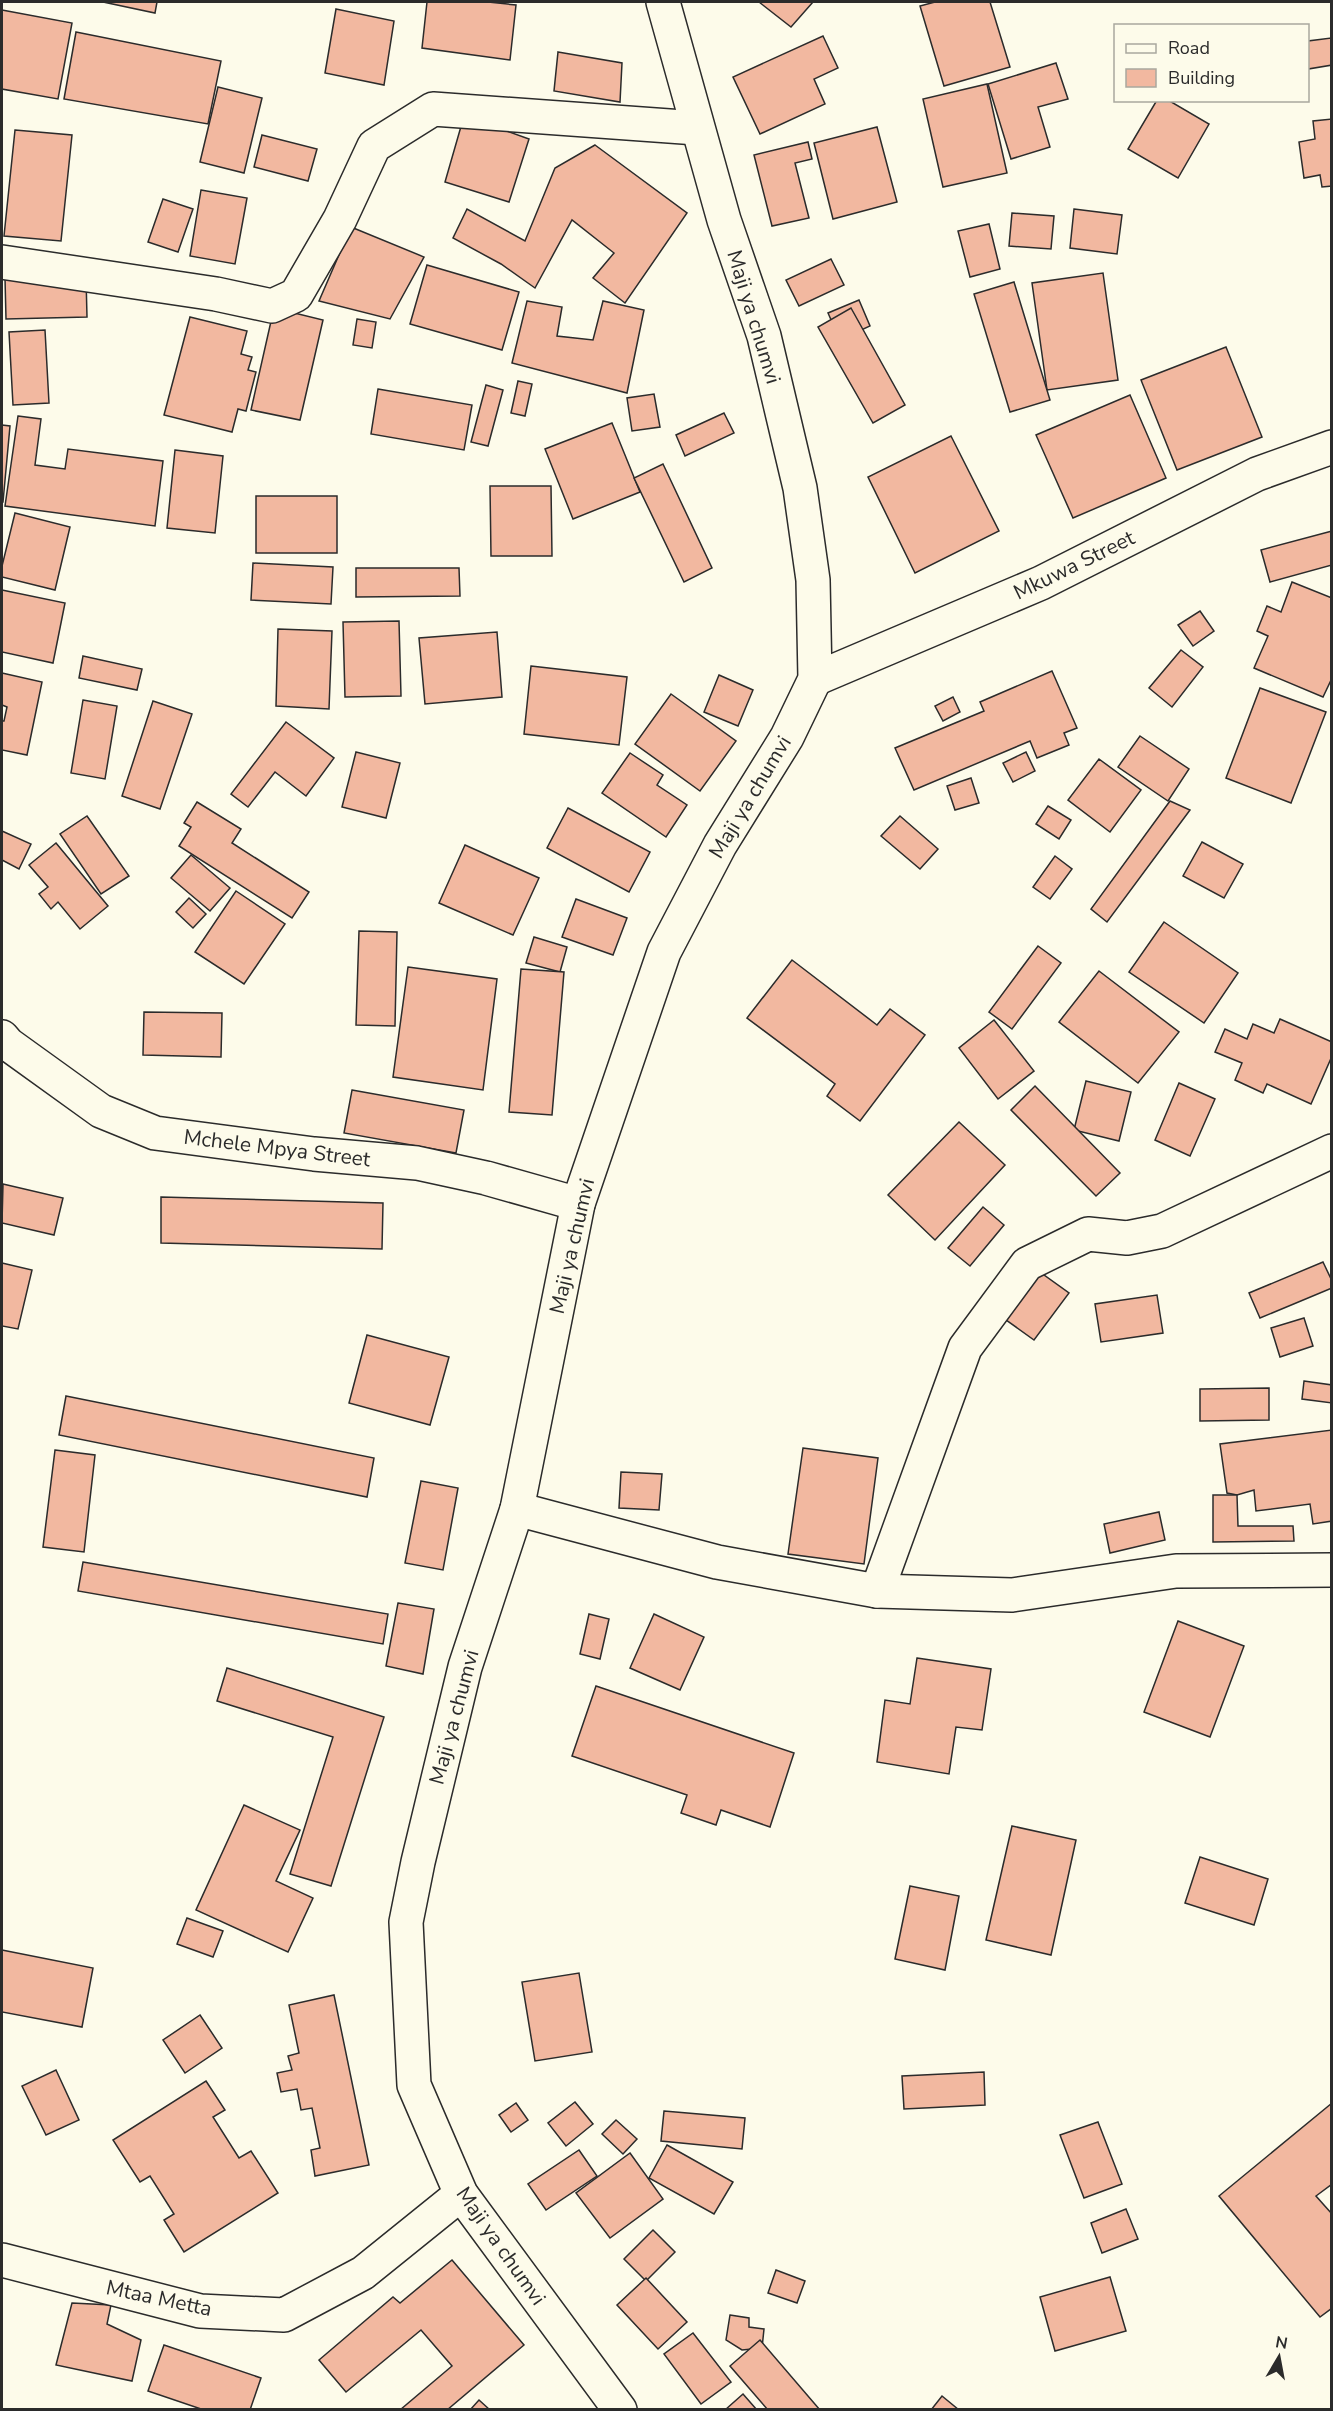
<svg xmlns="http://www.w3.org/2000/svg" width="1333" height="2411" font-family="'Nunito Sans',sans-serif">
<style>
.building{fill:#f2b8a0;stroke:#2b2b2b;stroke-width:1.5}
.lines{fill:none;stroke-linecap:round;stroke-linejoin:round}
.minor-casing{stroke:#2b2b2b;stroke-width:36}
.minor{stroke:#fdfbea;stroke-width:33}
.labels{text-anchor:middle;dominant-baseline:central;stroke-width:4.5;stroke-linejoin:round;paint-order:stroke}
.street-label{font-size:21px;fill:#2b2b2b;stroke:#fdfbea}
</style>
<rect width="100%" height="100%" fill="#fdfbea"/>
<g class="building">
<path d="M103 2H157L155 13Z"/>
<path d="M427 2H488L516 5 510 60 422 48Z"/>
<path d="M759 2H813L791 27Z"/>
<path d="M935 2H990L1010 67 944 86 920 6Z"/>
<path d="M336 9 394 21 384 85 325 73Z"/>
<path d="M2 10 72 23 58 99 2 89Z"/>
<path d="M76 32 221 61 208 124 64 99Z"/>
<path d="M823 36 838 68 814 79 825 104 760 134 733 77Z"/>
<path d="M1331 38 1332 65 1308 69V41Z"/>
<path d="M558 52 622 63 620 102 554 91Z"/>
<path d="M1056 63 1068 99 1038 107 1050 147 1011 159 988 84Z"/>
<path d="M987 84 1007 173 943 187 923 99Z"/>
<path d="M218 87 262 98 244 173 200 162Z"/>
<path d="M1157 100H1168L1209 124 1178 178 1128 149Z"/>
<path d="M464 116 529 139 509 202 445 182Z"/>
<path d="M1332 119V186L1322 187 1320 175 1304 178 1299 142 1315 139 1313 121Z"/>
<path d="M877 127 897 202 833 219 814 143Z"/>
<path d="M15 130 72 135 61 241 4 236Z"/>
<path d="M262 135 317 149 308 181 254 167Z"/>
<path d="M808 142 812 159 795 163 809 218 772 226 754 155Z"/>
<path d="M595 145 687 213 625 303 593 278 614 253 572 220 535 288 501 264 453 238 467 209 525 241 555 168Z"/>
<path d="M201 190 247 198 235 264 190 256Z"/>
<path d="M163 199 193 209 178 252 148 242Z"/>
<path d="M1074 209 1122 215 1117 254 1070 248Z"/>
<path d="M1012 213 1054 216 1051 249 1009 246Z"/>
<path d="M989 224 1000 269 970 277 958 231Z"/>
<path d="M351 227 424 257 390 319 319 301Z"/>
<path d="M831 259 844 285 799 306 786 280Z"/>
<path d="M427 265 519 292 502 350 410 324Z"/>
<path d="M1103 273 1118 380 1047 390 1032 283Z"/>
<path d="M86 277 87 317 6 319 5 278Z"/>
<path d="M1014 282 1050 400 1010 412 974 294Z"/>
<path d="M859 300 870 326 840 340 828 313Z"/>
<path d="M527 301 562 307 557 336 593 340 603 301 644 310 627 393 512 363Z"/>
<path d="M274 308 323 320 300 420 251 410Z"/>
<path d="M851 308 905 405 873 423 818 327Z"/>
<path d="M190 317 247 331 241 354 252 357 248 370 256 372 246 411 238 409 232 432 164 415Z"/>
<path d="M357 319 376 322 372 348 353 345Z"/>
<path d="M45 330 49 403 13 405 9 332Z"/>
<path d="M1226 347 1262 437 1177 470 1141 380Z"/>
<path d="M518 381 532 384 525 416 511 413Z"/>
<path d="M486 385 503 390 488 446 471 442Z"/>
<path d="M378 389 472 405 464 450 371 434Z"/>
<path d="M654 394 660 427 632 431 627 398Z"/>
<path d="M1130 395 1166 478 1073 518 1036 435Z"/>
<path d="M724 413 734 433 685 456 676 435Z"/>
<path d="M18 416 41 419 35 465 65 469 68 449 163 461 155 526 5 506Z"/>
<path d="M612 423 640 492 573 519 545 449Z"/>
<path d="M2 425 10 426 3 502H2Z"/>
<path d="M951 436 999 531 915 573 868 477Z"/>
<path d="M175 450 223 456 215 533 167 528Z"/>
<path d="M663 464 712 568 684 582 634 478Z"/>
<path d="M490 486H551L552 556H491Z"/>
<rect x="256" y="496" width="81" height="57"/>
<path d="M15 513 70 527 55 590 2 577V566Z"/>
<path d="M1332 531V565L1270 582 1261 550Z"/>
<path d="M253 563 333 567 331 604 251 600Z"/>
<path d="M356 568H459L460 596 356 597Z"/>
<path d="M1292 582 1332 598V678L1323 697 1254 668 1268 636 1257 631 1267 606 1281 612Z"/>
<path d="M2 590 65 603 53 663 2 652Z"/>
<path d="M1200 611 1214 631 1193 646 1178 625Z"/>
<path d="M399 621 401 696 345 697 343 622Z"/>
<path d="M278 629 332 631 329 709 276 706Z"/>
<path d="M497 632 502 697 425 704 419 638Z"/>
<path d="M1181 650 1203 667 1172 707 1149 688Z"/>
<path d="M83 656 142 669 137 690 79 678Z"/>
<path d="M531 666 627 677 619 745 524 734Z"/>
<path d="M1052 671 1077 728 1064 733 1069 745 1037 758 1030 741 914 790 895 748 984 711 980 702Z"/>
<path d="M2 673 42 682 27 755 2 750V721H4L7 707 2 705Z"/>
<path d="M719 675 753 690 738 726 704 712Z"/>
<path d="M1260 688 1326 712 1291 803 1226 778Z"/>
<path d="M671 694 736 741 700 791 635 744Z"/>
<path d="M953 697 960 712 943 721 935 706Z"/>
<path d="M83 700 117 706 105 779 71 773Z"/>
<path d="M153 701 192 714 160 809 122 796Z"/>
<path d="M286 722 334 758 306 796 275 772 248 807 231 794Z"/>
<path d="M1140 736 1189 769 1168 801 1118 767Z"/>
<path d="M356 752 400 763 386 818 342 807Z"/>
<path d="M1026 752 1035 771 1013 782 1003 763Z"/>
<path d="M630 753 663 775 657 785 687 805 666 837 602 793Z"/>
<path d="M1099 759 1141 790 1110 832 1068 800Z"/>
<path d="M971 778 979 803 955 810 947 786Z"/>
<path d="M1170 801 1190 810 1107 922 1091 909Z"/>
<path d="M197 802 241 829 232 843 309 892 292 918 179 846 191 827 184 823Z"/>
<path d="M1048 806 1071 820 1059 839 1036 824Z"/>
<path d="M568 808 650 852 629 892 547 848Z"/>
<path d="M87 816 129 876 101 894 60 834Z"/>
<path d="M900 816 938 849 920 869 881 836Z"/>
<path d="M2 831 31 844 19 869 2 860Z"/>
<path d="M1202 842 1243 864 1224 898 1183 876Z"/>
<path d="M56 843 108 906 80 929 58 902 51 909 39 894 48 887 29 865Z"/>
<path d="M465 845 539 878 513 935 439 903Z"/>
<path d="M191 855 230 888 210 911 171 878Z"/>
<path d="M1055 856 1072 869 1050 899 1033 887Z"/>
<path d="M236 891 285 924 244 984 195 952Z"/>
<path d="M189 898 206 914 193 928 176 912Z"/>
<path d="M576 899 627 918 613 955 562 937Z"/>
<path d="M1164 922 1238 973 1204 1023 1129 972Z"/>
<path d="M359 931 397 932 395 1026 356 1025Z"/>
<path d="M534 937 567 947 560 972 526 963Z"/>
<path d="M1038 946 1061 963 1012 1029 989 1012Z"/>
<path d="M792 960 877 1025 890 1009 925 1035 860 1121 827 1096 835 1084 747 1018Z"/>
<path d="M408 967 497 979 483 1090 393 1077Z"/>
<path d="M521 969 564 972 552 1115 509 1112Z"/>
<path d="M1099 971 1179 1032 1138 1083 1059 1022Z"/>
<path d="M144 1012 222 1013 221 1057 143 1055Z"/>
<path d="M1280 1019 1332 1042V1056L1311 1104 1267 1084 1263 1093 1235 1080 1242 1063 1215 1052 1225 1029 1247 1039 1253 1024 1274 1033Z"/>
<path d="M994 1020 1034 1071 998 1099 959 1048Z"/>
<path d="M1086 1081 1131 1092 1119 1141 1074 1130Z"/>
<path d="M1179 1083 1215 1099 1190 1156 1155 1140Z"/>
<path d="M1035 1086 1120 1173 1096 1196 1011 1110Z"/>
<path d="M352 1090 464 1110 456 1153 344 1133Z"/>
<path d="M959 1122 1005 1165 935 1240 888 1195Z"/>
<path d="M3 1184 63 1198 54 1235 2 1223Z"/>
<path d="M161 1197 383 1203 382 1249 161 1243Z"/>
<path d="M983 1207 1004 1225 970 1266 948 1248Z"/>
<path d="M1323 1262 1332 1281V1288L1260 1318 1249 1293Z"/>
<path d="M2 1263 32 1270 18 1329 2 1326Z"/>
<path d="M1037 1270 1069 1293 1034 1340 1002 1317Z"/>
<path d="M1157 1295 1163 1333 1101 1342 1095 1304Z"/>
<path d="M1304 1318 1313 1346 1280 1357 1271 1328Z"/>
<path d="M367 1335 449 1357 430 1425 349 1403Z"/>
<path d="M1304 1381 1332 1385V1403L1302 1399Z"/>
<path d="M1269 1388V1420L1200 1421V1389Z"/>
<path d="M66 1396 374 1458 367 1497 59 1435Z"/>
<path d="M1332 1430V1521L1313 1524 1310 1504 1256 1511 1254 1490 1237 1495 1227 1493 1220 1444Z"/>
<path d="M803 1448 878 1458 864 1564 788 1554Z"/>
<path d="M55 1450 95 1455 84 1552 43 1547Z"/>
<path d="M621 1472 662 1474 659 1510 619 1508Z"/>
<path d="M421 1481 458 1488 443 1570 405 1563Z"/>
<path d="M1213 1495H1237L1238 1526H1293L1294 1541 1213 1542Z"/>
<path d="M1159 1512 1165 1540 1110 1553 1104 1524Z"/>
<path d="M83 1562 388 1614 383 1644 78 1591Z"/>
<path d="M398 1603 434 1609 423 1674 386 1666Z"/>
<path d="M589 1614 609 1619 600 1659 580 1654Z"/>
<path d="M654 1614 704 1637 680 1690 630 1668Z"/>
<path d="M1178 1621 1244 1646 1210 1737 1144 1712Z"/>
<path d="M917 1658 991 1669 982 1730 956 1727 949 1774 877 1762 885 1700 910 1704Z"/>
<path d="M227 1668 384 1717 331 1886 290 1874 333 1737 217 1701Z"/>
<path d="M596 1686 794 1753 770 1827 721 1810 716 1825 681 1813 687 1795 572 1756Z"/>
<path d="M244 1805 300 1830 276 1881 313 1898 288 1952 196 1910Z"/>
<path d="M1012 1826 1076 1840 1051 1955 986 1940Z"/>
<path d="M1200 1857 1268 1879 1254 1925 1185 1903Z"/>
<path d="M910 1886 959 1896 945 1970 895 1959Z"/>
<path d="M187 1918 223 1931 213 1957 177 1944Z"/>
<path d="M2 1950 93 1968 82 2027 2 2012Z"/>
<path d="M579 1973 592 2052 535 2061 522 1982Z"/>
<path d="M334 1995 369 2165 315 2176 311 2150 320 2148 312 2108 301 2110 297 2089 281 2092 277 2073 292 2070 288 2056 299 2053 289 2005Z"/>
<path d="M200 2015 222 2048 185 2073 163 2040Z"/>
<path d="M56 2070 79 2120 46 2135 22 2086Z"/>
<path d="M984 2072 985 2105 904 2109 902 2076Z"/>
<path d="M206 2081 225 2110 213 2117 239 2158 251 2151 278 2193 184 2252 164 2220 174 2214 150 2176 140 2182 113 2140Z"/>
<path d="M575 2102 593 2124 566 2146 548 2123Z"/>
<path d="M516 2103 528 2120 511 2132 499 2115Z"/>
<path d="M1332 2103V2184L1316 2196 1332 2214V2308L1320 2317 1219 2196Z"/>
<path d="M664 2111 745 2118 742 2149 661 2141Z"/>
<path d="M616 2120 637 2139 623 2154 602 2134Z"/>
<path d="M1098 2122 1122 2184 1084 2198 1060 2135Z"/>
<path d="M667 2145 733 2182 714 2214 649 2178Z"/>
<path d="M579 2150 597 2176 546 2210 528 2184Z"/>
<path d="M630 2153 663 2199 610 2238 576 2193Z"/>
<path d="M1126 2209 1138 2239 1102 2253 1091 2223Z"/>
<path d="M653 2230 675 2252 646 2281 624 2259Z"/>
<path d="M452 2260 524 2345 447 2410H400L452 2366 421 2330 346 2392 319 2360 393 2297 400 2303Z"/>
<path d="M776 2270 805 2281 797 2303 768 2293Z"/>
<path d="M1110 2277 1126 2331 1055 2351 1040 2297Z"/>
<path d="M646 2278 687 2322 658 2349 617 2305Z"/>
<path d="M72 2303 111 2305 107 2324 141 2340 132 2381 56 2365Z"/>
<path d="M730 2315 749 2318V2327L764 2329 762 2348 742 2350 726 2340Z"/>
<path d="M693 2333 731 2382 701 2404 664 2354Z"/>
<path d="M760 2340 820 2410H768L730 2366Z"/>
<path d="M164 2345 261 2378 250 2410H204L148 2391Z"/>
<path d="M743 2394 757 2410H725Z"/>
<path d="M942 2396 959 2410H931Z"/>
<path d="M479 2400 490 2410H470Z"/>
</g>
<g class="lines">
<g class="minor-casing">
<g id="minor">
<path d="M2 262 216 294 272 306 296 295 340 219 374 146 433 109 697 128"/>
<path d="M815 679 1041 583 1257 474 1332 447"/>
<path d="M2 1037 8 1044 101 1111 155 1133 314 1154 417 1163 486 1178 578 1204"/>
<path d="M517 1509 717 1562 877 1591 1012 1595 1176 1571 1332 1570"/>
<path d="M877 1591 965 1348 1027 1264 1088 1234 1127 1238 1162 1231 1332 1151"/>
<path d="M2 2260 200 2311 284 2315 363 2273 461 2194"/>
<path d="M620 2410 461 2194 414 2085 406 1922 418 1862 465 1667 517 1509 578 1204 664 952 720 845 787 737 815 679 813 580 800 488 764 336 724 220 663 2"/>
</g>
</g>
<use href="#minor" class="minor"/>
</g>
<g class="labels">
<g class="street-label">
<text transform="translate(754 317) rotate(73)">Maji ya chumvi</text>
<text transform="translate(1074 565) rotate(-26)">Mkuwa Street</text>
<text transform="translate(750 797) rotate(-59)">Maji ya chumvi</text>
<text transform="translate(277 1148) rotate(7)">Mchele Mpya Street</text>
<text transform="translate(572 1246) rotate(-77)">Maji ya chumvi</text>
<text transform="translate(454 1717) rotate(-75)">Maji ya chumvi</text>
<text transform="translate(501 2246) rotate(55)">Maji ya chumvi</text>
<text transform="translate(159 2298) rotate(12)">Mtaa Metta</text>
</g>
</g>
<rect width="1333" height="2411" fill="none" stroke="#2b2b2b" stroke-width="6"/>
<rect x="1114" y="24" width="195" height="78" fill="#fdfbea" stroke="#a9a89e" stroke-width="1.5"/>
<rect x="1126" y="44" width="30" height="9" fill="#fdfbea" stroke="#a9a89e" stroke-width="1.5"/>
<text x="1168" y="54" font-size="18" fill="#2b2b2b">Road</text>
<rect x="1126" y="69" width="30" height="18" fill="#f2b8a0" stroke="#a9a89e" stroke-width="1.5"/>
<text x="1168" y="84" font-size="18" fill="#2b2b2b">Building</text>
<g transform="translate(1279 2357) rotate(10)" stroke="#fdfbea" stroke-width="4.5" paint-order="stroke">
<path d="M0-4.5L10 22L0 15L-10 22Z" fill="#2b2b2b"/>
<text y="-9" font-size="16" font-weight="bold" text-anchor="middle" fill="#2b2b2b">N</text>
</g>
</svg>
